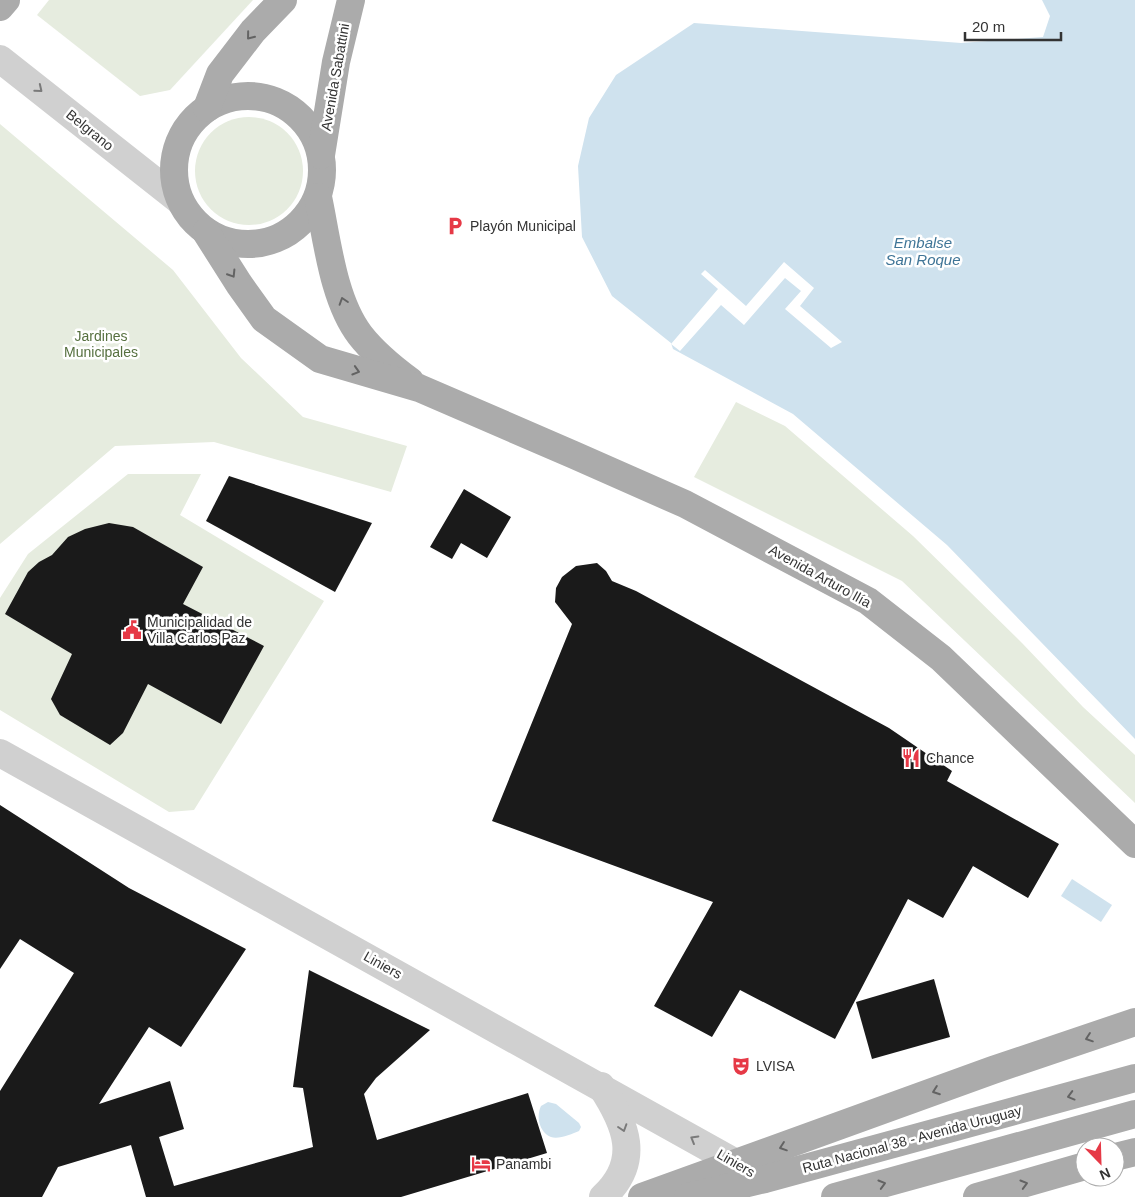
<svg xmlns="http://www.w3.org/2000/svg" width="1135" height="1197" font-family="Arial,sans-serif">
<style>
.green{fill:#e6ecdf}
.water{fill:#cfe2ee}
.pier{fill:#fff}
.building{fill:#1a1a1a}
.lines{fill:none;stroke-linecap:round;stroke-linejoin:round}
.minor{stroke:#d0d0d0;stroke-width:28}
.major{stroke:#ababab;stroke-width:28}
.oneway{stroke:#636363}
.oneway2{stroke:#7a7a7a}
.labels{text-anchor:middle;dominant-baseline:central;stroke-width:5;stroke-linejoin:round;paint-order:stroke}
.street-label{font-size:14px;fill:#333;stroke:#fff}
.poi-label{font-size:14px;fill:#333;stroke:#fff;text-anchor:start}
.park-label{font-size:14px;fill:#56703f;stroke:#fff}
.water-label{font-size:15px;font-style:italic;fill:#3f7597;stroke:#fff}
</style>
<rect width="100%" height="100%" fill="#fff"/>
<g class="green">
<path d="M49 0H253L170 90 140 96 37 15Z"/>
<circle cx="249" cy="171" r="54"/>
<path d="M0 124 173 270 241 358 303 417 407 446 391 492 214 442 115 446 0 544Z"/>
<path d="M736 402 785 426 913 536 1022 643 1083 707 1135 755V803L902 581 694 477Z"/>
<path d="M128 474H201L180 515 324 601 194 810 169 812 0 710V598L28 554Z"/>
</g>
<g class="water">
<path d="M1042 0H1135V739L947 545 793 414 673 349 671 343 612 296 582 237 578 166 589 118 616 75 694 23 961 43 1043 37 1050 16Z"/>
<path d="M1072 879 1112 905 1101 922 1061 896Z"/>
<path d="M548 1102 556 1104 579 1123 581 1127 579 1131C572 1134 558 1140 551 1137 539 1132 536 1116 541 1106Z"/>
</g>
<path class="pier" d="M784 262 814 288 800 306 842 342 831 348 785 309 801 291 785 278 744 325 721 305 680 351 671 344 718 289 701 274 705 270 746 306Z"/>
<g class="building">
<path d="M229 476 372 523 335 592 206 521Z"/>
<path d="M464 489 511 517 487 558 461 543 452 559 430 547Z"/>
<path d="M109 523 133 527 203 567 183 604 264 646 221 724 148 684 123 733 110 745 60 715 51 699 72 654 5 614 28 572 39 562 52 555 68 537 85 529Z"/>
<path d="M597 563 606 571 612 581 636 591 889 728 952 771 947 781 1059 844 1028 898 973 866 943 918 908 899 835 1039 740 990 712 1037 654 1006 713 902 492 821 572 624 555 602 556 588 562 577 576 566Z"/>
<path d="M0 805 129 888 246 949 181 1047 149 1027 99 1104 170 1081 184 1129 159 1137 174 1186 313 1147 303 1088 293 1087 309 970 430 1030 376 1078 364 1094 377 1140 528 1093 547 1153 401 1197H146L131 1145 58 1167 42 1197H0V1091L74 973 20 939 0 969Z"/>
<path d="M934 979 950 1037 872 1059 856 1002Z"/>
</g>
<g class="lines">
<g class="minor">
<path d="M0 59 180 201"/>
<path d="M0 753 752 1172"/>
<path d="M601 1086C626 1124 642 1161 603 1197"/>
</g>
<g class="major">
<path d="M0 7 6 0"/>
<circle cx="248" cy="170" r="74"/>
<path d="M207 108 220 74 253 31 283 0"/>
<path d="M321 155 336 62 351 0"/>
<path d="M318 197C327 239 333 300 360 335 374 353 391 367 410 381"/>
<path d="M206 232 239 284 264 319 320 359 419 388 574 455 685 504 868 601 941 658 1135 844"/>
<path d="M1115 1157 1135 1152"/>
<path d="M642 1197 993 1070 1135 1022"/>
<path d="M688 1197 765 1179 1135 1078"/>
<path d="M835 1197 1135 1114"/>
<path d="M977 1197 1085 1166"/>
</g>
</g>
<defs><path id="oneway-chevron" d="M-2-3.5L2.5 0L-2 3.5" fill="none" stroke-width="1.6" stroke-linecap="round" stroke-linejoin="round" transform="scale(1.25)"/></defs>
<g class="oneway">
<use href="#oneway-chevron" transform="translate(250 36) rotate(129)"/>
<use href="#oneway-chevron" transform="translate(232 274) rotate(58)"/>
<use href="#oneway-chevron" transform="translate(343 301) rotate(-108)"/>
<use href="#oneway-chevron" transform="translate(356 371) rotate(17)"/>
<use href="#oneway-chevron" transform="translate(1089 1038) rotate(161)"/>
<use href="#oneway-chevron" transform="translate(936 1091) rotate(160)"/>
<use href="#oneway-chevron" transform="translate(1071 1096) rotate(165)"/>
<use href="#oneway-chevron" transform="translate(783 1147) rotate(161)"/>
<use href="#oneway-chevron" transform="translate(882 1184) rotate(-16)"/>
<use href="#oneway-chevron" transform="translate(1024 1184) rotate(-16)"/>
</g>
<g class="oneway2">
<use href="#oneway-chevron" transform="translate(39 89) rotate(39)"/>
<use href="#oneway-chevron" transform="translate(623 1128) rotate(72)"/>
<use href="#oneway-chevron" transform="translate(694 1139) rotate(-150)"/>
</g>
<defs>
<g id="parking-bare" transform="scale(1.5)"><path d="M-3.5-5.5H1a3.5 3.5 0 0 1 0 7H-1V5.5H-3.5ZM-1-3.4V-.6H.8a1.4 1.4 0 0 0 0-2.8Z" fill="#e63946" stroke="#fff" stroke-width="2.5" paint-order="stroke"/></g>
<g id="civic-bare" transform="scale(1.5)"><path d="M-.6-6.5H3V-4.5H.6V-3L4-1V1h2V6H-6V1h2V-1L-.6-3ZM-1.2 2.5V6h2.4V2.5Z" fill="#e63946" stroke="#fff" stroke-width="2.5" paint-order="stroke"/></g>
<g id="restaurant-bare" transform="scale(1.5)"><path d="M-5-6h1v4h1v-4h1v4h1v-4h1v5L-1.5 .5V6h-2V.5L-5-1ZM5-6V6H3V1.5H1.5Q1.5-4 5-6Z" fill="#e63946" stroke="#fff" stroke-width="2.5" paint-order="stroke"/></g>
<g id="theatre-bare" transform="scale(1.5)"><path d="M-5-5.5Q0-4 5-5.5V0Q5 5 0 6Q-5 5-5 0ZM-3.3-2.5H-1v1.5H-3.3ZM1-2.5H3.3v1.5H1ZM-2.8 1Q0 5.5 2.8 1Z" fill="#e63946" stroke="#fff" stroke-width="2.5" paint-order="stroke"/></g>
<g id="hotel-bare" transform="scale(1.5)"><path d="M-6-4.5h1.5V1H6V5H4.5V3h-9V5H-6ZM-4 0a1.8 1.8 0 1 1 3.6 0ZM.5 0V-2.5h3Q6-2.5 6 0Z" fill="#e63946" stroke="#fff" stroke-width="2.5" paint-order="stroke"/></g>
</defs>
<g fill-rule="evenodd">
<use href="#parking-bare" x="455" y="226"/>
<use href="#civic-bare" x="132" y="630"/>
<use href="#restaurant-bare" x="911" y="758"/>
<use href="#theatre-bare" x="741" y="1066"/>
<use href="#hotel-bare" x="481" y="1164"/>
</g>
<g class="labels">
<g class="street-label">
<text transform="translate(335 77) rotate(-80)">Avenida Sabattini</text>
<text transform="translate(90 130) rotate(39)">Belgrano</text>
<text transform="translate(820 576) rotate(29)">Avenida Arturo Ilía</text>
<text transform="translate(383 965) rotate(29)">Liniers</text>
<text transform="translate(912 1139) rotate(-15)">Ruta Nacional 38 - Avenida Uruguay</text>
<text transform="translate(736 1163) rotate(30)">Liniers</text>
</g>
<g class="poi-label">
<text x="470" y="226">Playón Municipal</text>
<text x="147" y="622">Municipalidad de<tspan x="147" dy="16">Villa Carlos Paz</tspan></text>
<text x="926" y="758">Chance</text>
<text x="756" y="1066">LVISA</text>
<text x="496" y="1164">Panambi</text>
</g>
<g class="park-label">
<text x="101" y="336">Jardines<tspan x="101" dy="16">Municipales</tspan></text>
</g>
<g class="water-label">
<text x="923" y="242">Embalse<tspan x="923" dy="17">San Roque</tspan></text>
</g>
</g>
<g transform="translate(1100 1162) rotate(157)"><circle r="24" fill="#ffffff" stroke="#adadad"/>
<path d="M0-4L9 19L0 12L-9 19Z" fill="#e63946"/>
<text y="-8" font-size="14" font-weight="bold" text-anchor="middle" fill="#333333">N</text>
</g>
<path d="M965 32v8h96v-8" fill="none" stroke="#333333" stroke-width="2.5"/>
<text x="972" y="32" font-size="15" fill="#333333" stroke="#ffffff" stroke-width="4" paint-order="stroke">20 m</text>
</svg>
